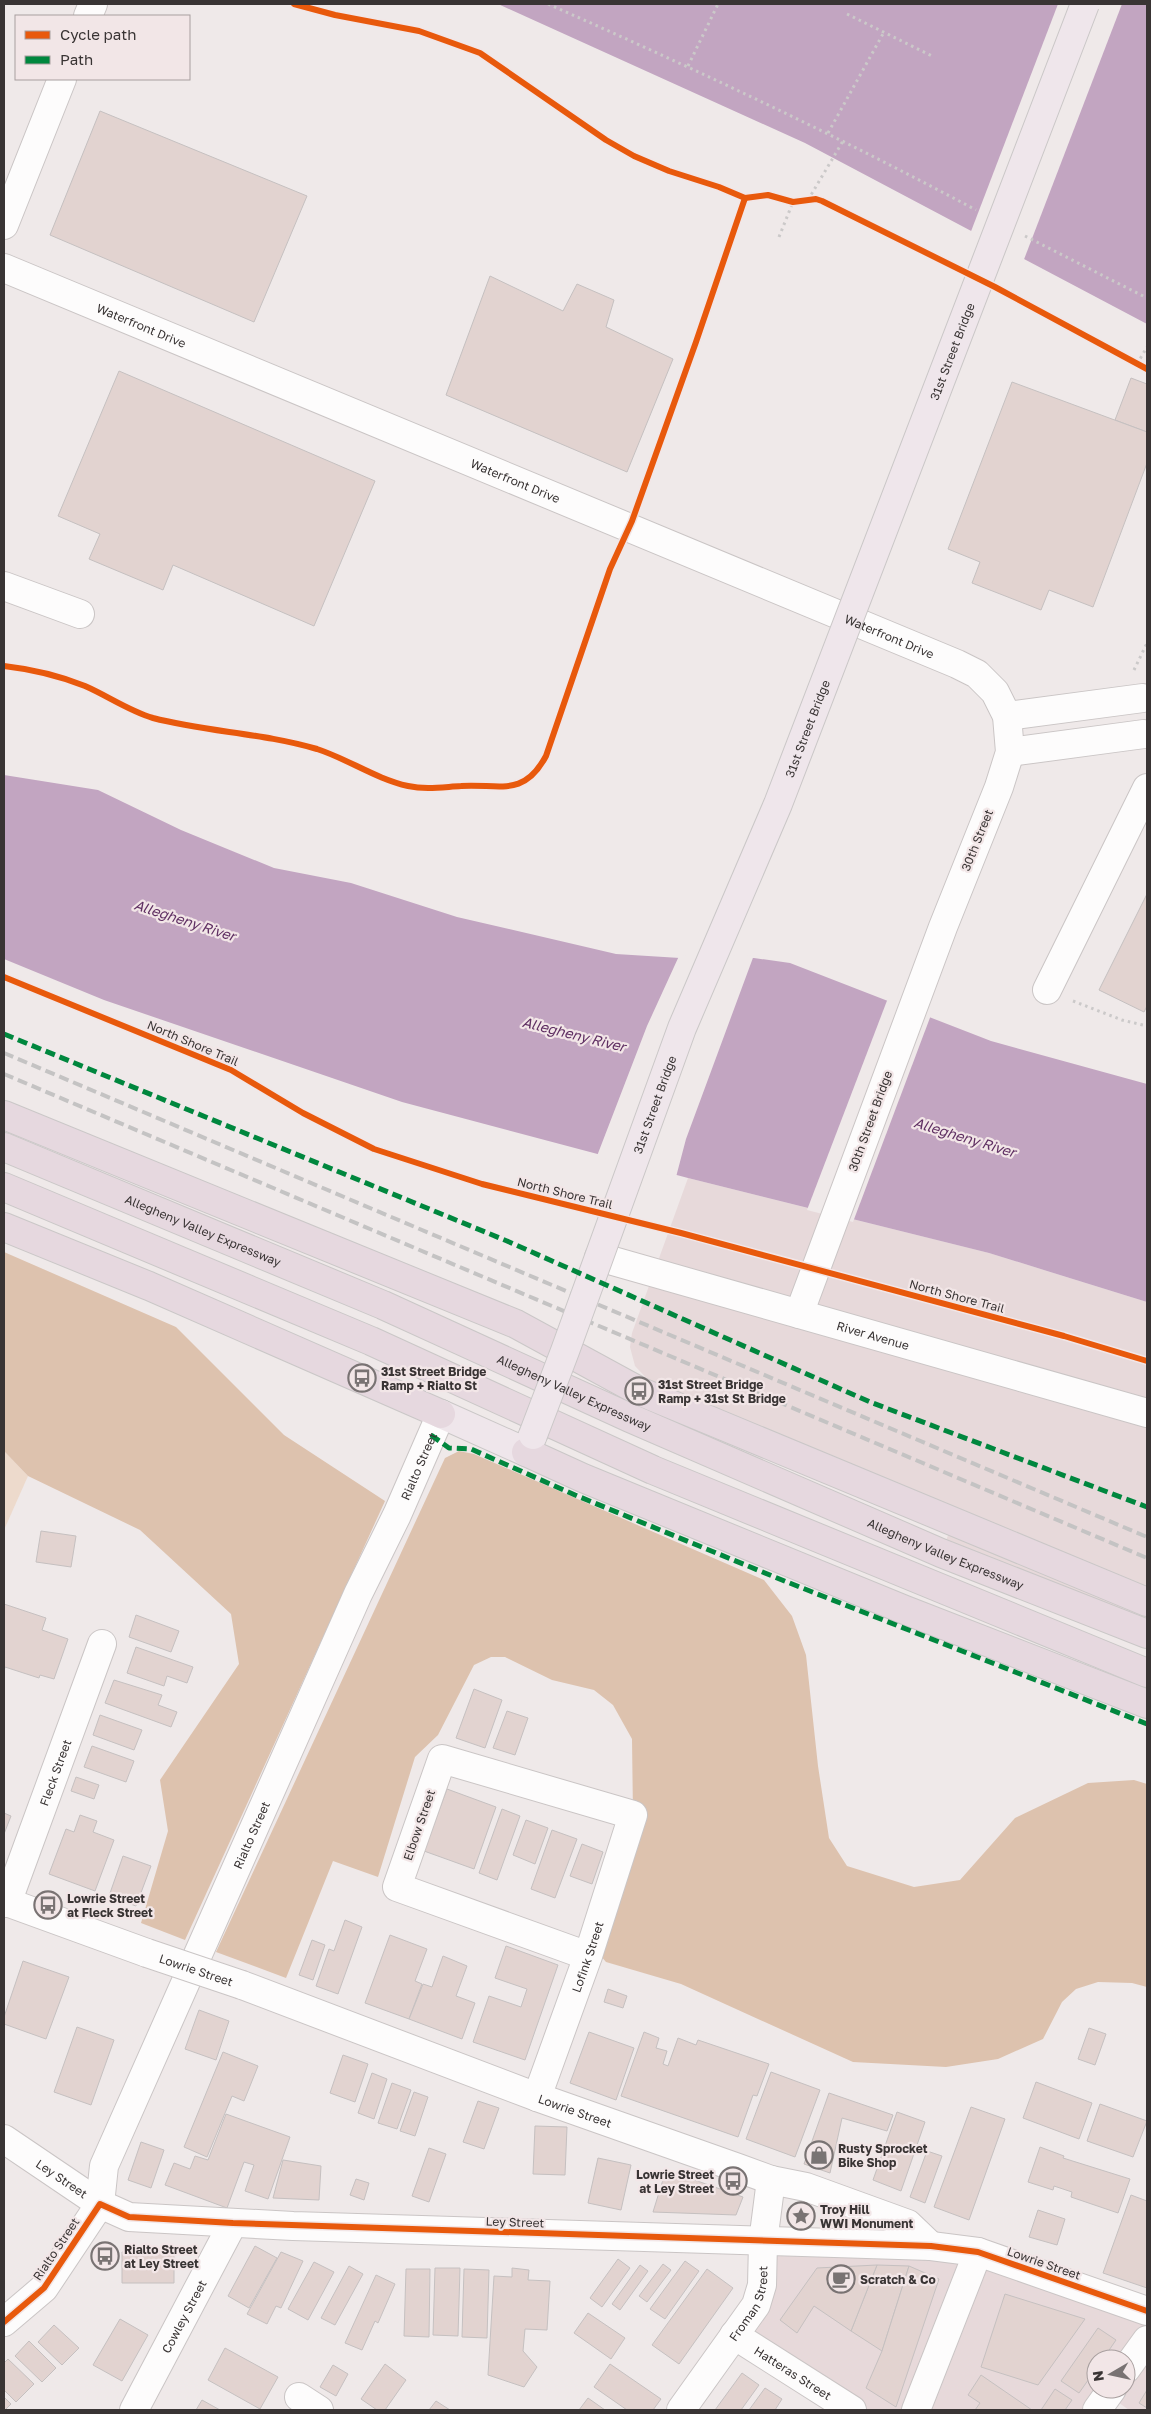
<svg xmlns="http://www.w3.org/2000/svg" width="1151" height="2414" font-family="'Golos Text',sans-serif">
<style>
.built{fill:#e7d9da;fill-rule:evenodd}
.green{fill:#eddacc}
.forest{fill:#ddc2ae}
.water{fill:#c2a5c1}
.pier{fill:#efe9e9}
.building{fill:#e2d3d0;stroke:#c5c0c0}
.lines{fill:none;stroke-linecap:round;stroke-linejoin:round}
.minor-casing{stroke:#cac5c5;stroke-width:30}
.major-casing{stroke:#cac7c7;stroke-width:30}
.highway-casing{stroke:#cac7c7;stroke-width:30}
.path{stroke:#cbc9c9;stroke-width:3;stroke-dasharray:2.5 4;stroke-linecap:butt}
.minor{stroke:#fdfcfc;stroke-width:28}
.major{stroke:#efe6eb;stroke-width:28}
.highway{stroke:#e6d8df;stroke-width:28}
.rail{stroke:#c4c3c3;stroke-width:4;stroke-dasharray:10 5;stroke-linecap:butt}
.minor-bridge-casing{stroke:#cac5c5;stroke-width:30;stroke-linecap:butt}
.major-bridge-casing{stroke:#cac7c7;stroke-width:30;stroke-linecap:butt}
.minor-bridge{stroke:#fdfcfc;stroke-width:28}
.major-bridge{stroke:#efe6eb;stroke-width:28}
.quiet{stroke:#00873e;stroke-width:5;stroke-dasharray:10 5;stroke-linecap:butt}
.cycleway-casing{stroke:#f2e6e7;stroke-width:9}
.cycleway{stroke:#e8590c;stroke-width:6}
.labels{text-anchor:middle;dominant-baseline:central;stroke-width:4.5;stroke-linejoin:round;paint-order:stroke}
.street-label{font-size:12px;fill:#393434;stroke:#f2e6e7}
.poi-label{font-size:12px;font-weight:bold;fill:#393434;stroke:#f2e6e7;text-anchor:start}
.water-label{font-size:14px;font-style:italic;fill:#603063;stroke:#f2e6e7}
</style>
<rect width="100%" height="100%" fill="#efe9e9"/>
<g class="built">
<path d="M688 1178 989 1253 1147 1302V1634L941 1553 957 1513 650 1382 635 1366 630 1347 632 1333Z"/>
<path d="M763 2242 931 2246 1147 2311V2410H1129L1108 2395 1097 2410H852L734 2335ZM1096 2359H1126V2389H1096Z"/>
</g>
<path class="green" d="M4 1451 28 1476 4 1530Z"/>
<g class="forest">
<path d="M4 1252 176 1327 284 1435 385 1501 185 1940 141 1923 168 1831 160 1780 239 1664 231 1614 140 1530 28 1476 4 1451Z"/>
<path d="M459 1451 474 1454 764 1580 792 1616 806 1655 818 1766 829 1838 847 1866 914 1887 960 1880 1015 1818 1088 1783 1134 1780 1147 1784V1987L1132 1983 1098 1982 1076 1989 1062 2002 1043 2039 998 2059 946 2067 853 2062 681 1984 606 1962 591 1944 633 1815 632 1739 613 1705 594 1690 552 1680 505 1657H491L474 1665 438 1735 415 1757 378 1877 333 1861 286 1978 216 1952 445 1458Z"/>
</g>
<g class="water">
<path d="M498 4H1147V324L805 143Z"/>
<path d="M4 775 98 790 181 830 274 868 351 883 457 917 616 954 680 958H754L790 963 991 1041 1147 1084V1302L989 1253 688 1178 402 1102 104 1000 4 959Z"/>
</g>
<g class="pier">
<path d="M1058 4H1122L1023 262 970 234Z"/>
<path d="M754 955 686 1139 676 1177 597 1156 647 1026 679 956Z"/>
<path d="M888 998 931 1015 853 1222 807 1210Z"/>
</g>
<g class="building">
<path d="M100 111 307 196 254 322 50 235Z"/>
<path d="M490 276 563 311 577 284 614 300 606 327 673 359 627 472 446 395Z"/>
<path d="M119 371 375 481 314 626 173 565 163 590 89 559 100 534 58 516Z"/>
<path d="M1131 378 1147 384V432L1115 420Z"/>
<path d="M1012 382 1147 432V463L1093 607 1049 590 1041 610 972 583 980 562 948 549Z"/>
<path d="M1147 894V1006L1144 1012 1099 990Z"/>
<path d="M41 1531 76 1536 71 1567 36 1562Z"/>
<path d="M4 1604 46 1618 42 1630 68 1639 54 1679 40 1675 39 1678 5 1667 4 1671Z"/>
<path d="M136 1615 179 1631 171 1652 129 1637Z"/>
<path d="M136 1647 193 1667 187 1683 167 1676 164 1686 127 1673Z"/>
<path d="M114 1680 162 1695 158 1705 177 1712 171 1727 105 1703Z"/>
<path d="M474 1689 502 1700 485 1748 456 1738Z"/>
<path d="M507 1711 528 1718 515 1755 493 1748Z"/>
<path d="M100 1715 142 1730 134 1750 93 1735Z"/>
<path d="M92 1746 134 1761 126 1782 84 1767Z"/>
<path d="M76 1777 99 1785 94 1799 71 1791Z"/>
<path d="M447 1789 496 1807 474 1869 424 1851Z"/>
<path d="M502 1809 520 1816 497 1880 479 1873Z"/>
<path d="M4 1813 11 1816 4 1834Z"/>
<path d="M80 1815 97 1821 93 1832 114 1840 95 1891 49 1874 66 1829 74 1832Z"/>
<path d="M526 1820 548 1828 535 1864 513 1855Z"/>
<path d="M552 1830 577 1839 555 1898 531 1889Z"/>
<path d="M582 1844 603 1852 592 1884 570 1876Z"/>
<path d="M123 1856 151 1866 136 1906 109 1896Z"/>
<path d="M345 1920 362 1927 338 1994 316 1986 329 1949 334 1951Z"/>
<path d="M390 1935 427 1949 415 1981 422 1984 409 2019 365 2003Z"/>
<path d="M312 1940 325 1945 313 1980 299 1975Z"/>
<path d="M506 1946 558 1965 525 2060 473 2042 489 1996 521 2007 527 1989 495 1978Z"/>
<path d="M443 1956 467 1966 456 1996 475 2003 462 2039 409 2019 423 1984 432 1987Z"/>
<path d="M23 1961 69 1977 46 2039 4 2024V2017Z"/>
<path d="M608 1989 627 1996 623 2008 604 2002Z"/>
<path d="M199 2010 229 2021 216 2060 185 2049Z"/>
<path d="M77 2027 114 2040 91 2105 54 2092Z"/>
<path d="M1089 2028 1106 2034 1095 2065 1078 2059Z"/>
<path d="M589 2032 634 2048 616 2100 570 2083Z"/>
<path d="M644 2032 659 2038 656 2048 667 2051 663 2064 668 2066 678 2038 696 2045 698 2040 769 2064 757 2096 753 2095 738 2137 621 2096Z"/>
<path d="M223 2052 258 2066 244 2101 232 2096 207 2157 184 2147Z"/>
<path d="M343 2055 368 2064 355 2102 330 2093Z"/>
<path d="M771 2072 820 2090 795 2157 746 2139Z"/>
<path d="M372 2073 387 2079 374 2119 358 2113Z"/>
<path d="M1036 2082 1092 2103 1079 2139 1023 2118Z"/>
<path d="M392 2083 411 2090 397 2129 378 2123Z"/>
<path d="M414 2092 428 2097 415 2136 400 2131Z"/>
<path d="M829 2093 893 2115 887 2131 842 2118 830 2173 804 2164Z"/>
<path d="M478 2101 499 2108 484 2149 463 2142Z"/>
<path d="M1100 2104 1147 2121 1133 2157 1087 2141Z"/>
<path d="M971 2107 1005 2119 969 2220 934 2207Z"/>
<path d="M897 2112 925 2122 901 2191 873 2180Z"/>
<path d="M226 2114 290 2137 268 2199 245 2191 254 2165 244 2162 227 2208 165 2185 174 2163 190 2169 195 2156 208 2160Z"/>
<path d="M535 2126 567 2127 565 2175 533 2174Z"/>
<path d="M141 2142 164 2150 151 2188 128 2180Z"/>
<path d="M1040 2147 1064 2156 1063 2158 1130 2179 1118 2213 1071 2197 1072 2192 1054 2186 1053 2190 1028 2182Z"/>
<path d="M429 2148 446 2154 429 2202 412 2196Z"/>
<path d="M927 2151 942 2156 925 2203 910 2197Z"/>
<path d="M598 2158 631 2165 621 2210 588 2203Z"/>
<path d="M283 2160 321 2166 319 2200 273 2198Z"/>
<path d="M666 2170 743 2197 736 2215 653 2212Z"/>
<path d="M356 2179 369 2183 364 2200 350 2195Z"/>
<path d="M1131 2195 1147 2201V2288L1103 2273Z"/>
<path d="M1038 2210 1065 2219 1057 2245 1029 2237Z"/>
<path d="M255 2246 277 2258 249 2308 228 2296Z"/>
<path d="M174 2251V2283H122V2252Z"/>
<path d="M281 2252 303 2261 281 2308 276 2306 267 2324 247 2314Z"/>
<path d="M618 2259 630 2268 602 2307 590 2298Z"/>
<path d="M685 2261 699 2271 665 2319 650 2309Z"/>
<path d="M314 2262 334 2272 308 2320 288 2309Z"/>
<path d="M663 2264 671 2270 647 2302 639 2296Z"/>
<path d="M640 2265 648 2271 620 2310 612 2304Z"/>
<path d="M877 2265 909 2266 882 2351 851 2331Z"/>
<path d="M877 2265 851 2331 814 2306 797 2333 780 2320 817 2268Z"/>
<path d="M349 2266 363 2274 335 2325 321 2318Z"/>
<path d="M909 2266 939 2279 896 2407 866 2388 882 2351Z"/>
<path d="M435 2268H460L458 2336 433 2335Z"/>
<path d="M512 2268 529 2270 528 2280 550 2281 547 2330 525 2329 523 2351 537 2367 524 2387 488 2375 494 2276 512 2277Z"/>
<path d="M406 2269H430L429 2337 404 2336Z"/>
<path d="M464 2269 489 2270 487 2338 462 2337Z"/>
<path d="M707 2269 733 2288 679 2364 652 2345Z"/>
<path d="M376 2275 395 2284 378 2323 375 2321 362 2350 345 2343Z"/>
<path d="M1005 2294 1085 2319 1038 2385 981 2367Z"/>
<path d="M588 2313 625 2338 611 2359 574 2333Z"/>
<path d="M120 2319 148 2335 122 2381 93 2365Z"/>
<path d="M54 2325 79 2348 62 2365 38 2342Z"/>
<path d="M1098 2328 1116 2340 1103 2359H1096V2369L1079 2393 1061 2381Z"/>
<path d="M29 2341 56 2368 42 2382 15 2356Z"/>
<path d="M225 2348 278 2377 260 2409 208 2380Z"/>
<path d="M8 2359 34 2384 16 2402 4 2390V2363Z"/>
<path d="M385 2364 406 2380 385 2410H377L361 2399Z"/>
<path d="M610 2364 661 2399 653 2410H627L594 2387Z"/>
<path d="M333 2365 348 2374 336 2396 320 2387Z"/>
<path d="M742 2373 759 2385 741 2410H715Z"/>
<path d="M981 2375 1032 2410H975L980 2403 968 2395Z"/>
<path d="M765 2388 782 2399 775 2410H749Z"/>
<path d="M1055 2389 1072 2400 1065 2410H1041Z"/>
<path d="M1147 2390V2408L1139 2403Z"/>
<path d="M4 2397 11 2404 5 2410H4Z"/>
<path d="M588 2398 605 2410H579Z"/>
<path d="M202 2400 220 2410H196Z"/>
<path d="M436 2401 450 2410H429Z"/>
</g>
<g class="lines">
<g class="minor-casing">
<g id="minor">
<path d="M88 16 93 4"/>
<path d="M4 225 62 79"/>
<path id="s1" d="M4 268 957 664 977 674 995 692 1007 716 1010 752 999 787 943 927 799 1314"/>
<path d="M4 586 80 614"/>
<path d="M1007 716 1143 698"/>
<path d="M1010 752 1144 734"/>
<path d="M1047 990 1147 788"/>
<path id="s2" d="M599 1257 1147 1413"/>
<path d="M4 1901 147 1953"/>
<path id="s3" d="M7 1903 102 1644"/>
<path id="s4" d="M242 1985 537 2097 738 2168 771 2180 806 2187 908 2224 931 2246"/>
<path id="s5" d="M537 2097 588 1956 633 1815 442 1759 397 1887 588 1956"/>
<path id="s6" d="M4 2139 100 2204 129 2217 293 2226 931 2246 978 2252 1147 2311"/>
<path id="s7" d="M4 2322 44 2288 100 2204 104 2166 358 1594 397 1515 441 1414"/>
<path id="s8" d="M734 2335 852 2410"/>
<path d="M1126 2369 1147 2340"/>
<path d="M299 2397 319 2410"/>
<path id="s9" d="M134 2410 233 2223"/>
<path id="s10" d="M681 2410 756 2305 762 2285 763 2242 771 2180"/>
<path d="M916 2410 978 2252"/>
<path d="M1097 2410 1112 2389"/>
</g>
</g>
<g class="major-casing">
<path id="major" d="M441 1414 526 1452 533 1435"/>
</g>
<g class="highway-casing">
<g id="highway">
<path d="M4 1115 516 1324 639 1391 1147 1602"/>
<path id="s11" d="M4 1147 383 1305 630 1418 941 1553 1147 1634"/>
<path d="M4 1187 371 1341 653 1470 1147 1673"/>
<path d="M4 1227 149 1286 441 1414"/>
<path d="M526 1452 583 1478 905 1610 1147 1704"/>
</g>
</g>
<g class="path">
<path d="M548 4C693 68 836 135 976 210"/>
<path d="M847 14 932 56"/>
<path d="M688 66 718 4"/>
<path d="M828 133 884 32"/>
<path d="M808 200 843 141"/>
<path d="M1025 236 1147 298"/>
<path d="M779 237 793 202"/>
<path d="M1137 364 1147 347"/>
<path d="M639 502 745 198"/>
<path d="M4 666C30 669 60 676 85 686 108 696 129 711 153 718 207 732 263 733 317 749 348 759 376 779 408 786 426 790 443 787 461 786 497 783 523 799 546 756L617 554"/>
<path d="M1134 670 1147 643"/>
<path d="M1073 1001 1122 1020 1147 1026"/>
</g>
<use href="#minor" class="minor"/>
<use href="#major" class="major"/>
<use href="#highway" class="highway"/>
<g class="rail">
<path d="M4 1053 1147 1537"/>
<path d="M4 1074 1147 1558"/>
</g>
<g class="minor-bridge-casing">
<g id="minor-bridge">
<path id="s12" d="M147 1953 242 1985"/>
</g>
</g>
<g class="major-bridge-casing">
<g id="major-bridge">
<path id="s13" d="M533 1435 565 1351 682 1028 778 804 1085 4"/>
</g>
</g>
<use href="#minor-bridge" class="minor-bridge"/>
<use href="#major-bridge" class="major-bridge"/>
<g class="quiet">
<path d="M4 1034 507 1241 870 1402 1147 1507"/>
<path d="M431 1435 449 1448 471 1449 575 1495 782 1580 1147 1724"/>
</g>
<g class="cycleway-casing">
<g id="cycleway">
<path d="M294 4 335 15 419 31 480 53 606 140 634 156 669 171 719 187 745 198 768 195 793 202 816 199 822 201 995 287 1147 369"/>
<path d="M4 666C30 669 60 676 85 686 108 696 129 711 153 718 207 732 263 733 317 749 348 759 376 779 408 786 426 790 443 787 461 786 497 783 523 799 546 756L610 569 632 521 696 342 745 198"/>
<path d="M4 977 231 1070 303 1113 374 1149 482 1184 681 1233 1064 1336 1147 1361"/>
<path d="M4 2322 44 2288 100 2204 129 2217 233 2223 931 2246 978 2252 1147 2311"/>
</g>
</g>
<use href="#cycleway" class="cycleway"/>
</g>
<defs>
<g id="bus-ring" transform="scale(1.4375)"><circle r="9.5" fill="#f2e6e7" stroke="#797373" stroke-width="1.5"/><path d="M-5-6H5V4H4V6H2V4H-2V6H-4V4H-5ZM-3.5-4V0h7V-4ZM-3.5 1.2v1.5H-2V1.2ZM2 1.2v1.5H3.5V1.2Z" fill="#797373"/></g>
<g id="shop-ring" transform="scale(1.4375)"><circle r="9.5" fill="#f2e6e7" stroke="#797373" stroke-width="1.5"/><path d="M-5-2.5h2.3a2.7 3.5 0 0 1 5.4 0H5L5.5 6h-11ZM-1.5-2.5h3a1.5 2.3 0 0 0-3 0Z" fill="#797373"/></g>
<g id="sight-ring" transform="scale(1.4375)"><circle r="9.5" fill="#f2e6e7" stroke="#797373" stroke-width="1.5"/><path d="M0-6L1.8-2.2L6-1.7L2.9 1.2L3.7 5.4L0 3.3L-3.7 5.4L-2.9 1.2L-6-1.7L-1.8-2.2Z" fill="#797373"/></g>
<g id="cafe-ring" transform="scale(1.4375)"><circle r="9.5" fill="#f2e6e7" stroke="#797373" stroke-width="1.5"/><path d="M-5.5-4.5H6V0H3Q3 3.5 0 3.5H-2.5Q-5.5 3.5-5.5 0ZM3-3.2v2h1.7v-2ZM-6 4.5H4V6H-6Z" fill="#797373"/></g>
</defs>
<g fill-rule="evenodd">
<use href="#bus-ring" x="362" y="1378"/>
<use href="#bus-ring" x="639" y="1391"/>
<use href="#bus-ring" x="48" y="1905"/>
<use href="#shop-ring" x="819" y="2155"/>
<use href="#bus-ring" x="733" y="2181"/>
<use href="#sight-ring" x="801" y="2216"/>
<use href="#bus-ring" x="105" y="2256"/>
<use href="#cafe-ring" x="841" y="2279"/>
</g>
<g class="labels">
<g class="street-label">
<text stroke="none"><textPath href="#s1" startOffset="149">Waterfront Drive</textPath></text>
<text stroke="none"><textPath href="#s13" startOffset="1162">31st Street Bridge</textPath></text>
<text stroke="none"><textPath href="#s1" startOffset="554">Waterfront Drive</textPath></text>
<text stroke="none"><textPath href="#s1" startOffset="959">Waterfront Drive</textPath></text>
<text stroke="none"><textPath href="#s13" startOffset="758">31st Street Bridge</textPath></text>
<text transform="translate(977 840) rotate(-68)">30th Street</text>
<text transform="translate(193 1043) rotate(23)">North Shore Trail</text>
<text stroke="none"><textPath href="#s13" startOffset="352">31st Street Bridge</textPath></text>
<text transform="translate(870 1121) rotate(-70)">30th Street Bridge</text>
<text transform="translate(565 1193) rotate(14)">North Shore Trail</text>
<text stroke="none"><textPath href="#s11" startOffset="216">Allegheny Valley Expressway</textPath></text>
<text transform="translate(957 1296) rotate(15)">North Shore Trail</text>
<text stroke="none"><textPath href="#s2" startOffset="285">River Avenue</textPath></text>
<text stroke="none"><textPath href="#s11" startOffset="621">Allegheny Valley Expressway</textPath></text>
<text stroke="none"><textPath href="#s7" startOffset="959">Rialto Street</textPath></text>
<text stroke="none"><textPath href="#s11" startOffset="1026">Allegheny Valley Expressway</textPath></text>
<text stroke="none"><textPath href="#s3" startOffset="139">Fleck Street</textPath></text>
<text transform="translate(419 1825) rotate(-71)">Elbow Street</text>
<text stroke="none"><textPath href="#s7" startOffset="554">Rialto Street</textPath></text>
<text stroke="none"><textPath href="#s5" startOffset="149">Lofink Street</textPath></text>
<text stroke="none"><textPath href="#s12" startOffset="52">Lowrie Street</textPath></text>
<text stroke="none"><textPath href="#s4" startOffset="356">Lowrie Street</textPath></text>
<text stroke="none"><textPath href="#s6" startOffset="70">Ley Street</textPath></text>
<text transform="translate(515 2222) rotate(2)">Ley Street</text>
<text transform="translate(56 2249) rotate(-56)">Rialto Street</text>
<text transform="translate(1044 2263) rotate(19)">Lowrie Street</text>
<text stroke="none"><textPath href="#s10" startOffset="128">Froman Street</textPath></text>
<text stroke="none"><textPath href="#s9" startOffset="106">Cowley Street</textPath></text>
<text stroke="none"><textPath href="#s8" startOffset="70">Hatteras Street</textPath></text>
</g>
<g class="poi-label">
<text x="381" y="1371">31st Street Bridge<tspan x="381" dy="14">Ramp + Rialto St</tspan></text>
<text x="658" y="1384">31st Street Bridge<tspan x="658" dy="14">Ramp + 31st St Bridge</tspan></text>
<text x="67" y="1898">Lowrie Street<tspan x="67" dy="14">at Fleck Street</tspan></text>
<text x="838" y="2148">Rusty Sprocket<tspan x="838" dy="14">Bike Shop</tspan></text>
<text x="714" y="2174" text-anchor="end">Lowrie Street<tspan x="714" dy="14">at Ley Street</tspan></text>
<text x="820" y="2209">Troy Hill<tspan x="820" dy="14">WWI Monument</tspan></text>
<text x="124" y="2249">Rialto Street<tspan x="124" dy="14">at Ley Street</tspan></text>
<text x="860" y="2279">Scratch &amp; Co</text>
</g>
<g class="water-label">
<text transform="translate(185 920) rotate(18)">Allegheny River</text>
<text transform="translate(574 1034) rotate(14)">Allegheny River</text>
<text transform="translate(965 1137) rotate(17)">Allegheny River</text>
</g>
</g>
<rect width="1151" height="2414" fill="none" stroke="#393434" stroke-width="10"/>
<rect x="15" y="15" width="175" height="65" fill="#f2e6e7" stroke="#a89f9f"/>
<rect x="25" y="31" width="25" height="8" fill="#e8590c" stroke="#a89f9f"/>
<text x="60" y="40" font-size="15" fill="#393434">Cycle path</text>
<rect x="25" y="56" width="25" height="8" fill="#00873e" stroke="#a89f9f"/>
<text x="60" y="65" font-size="15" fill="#393434">Path</text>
<g transform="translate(1111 2374) rotate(261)"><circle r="24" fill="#f2e6e7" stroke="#a89f9f"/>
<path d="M0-4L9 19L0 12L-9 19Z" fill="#797373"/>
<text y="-8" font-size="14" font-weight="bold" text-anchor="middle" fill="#393434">N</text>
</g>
</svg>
